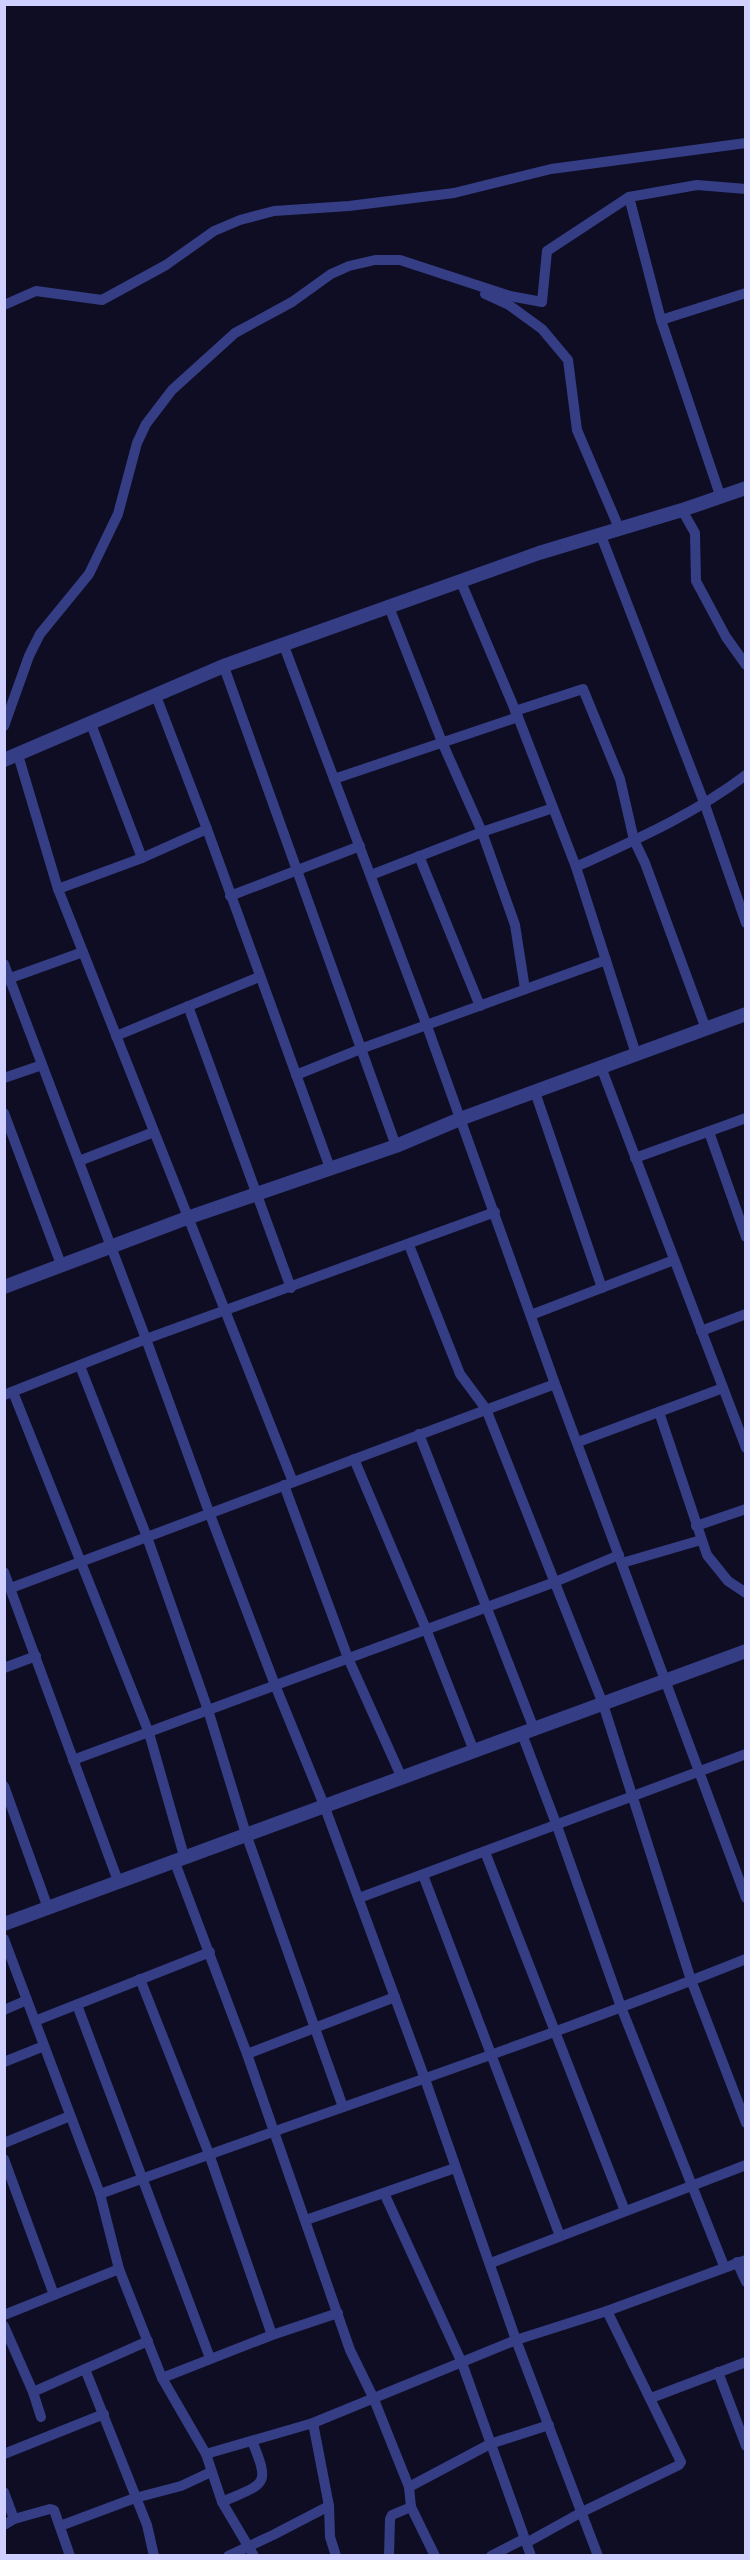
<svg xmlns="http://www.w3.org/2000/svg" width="750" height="2560" font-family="'Space Grotesk',sans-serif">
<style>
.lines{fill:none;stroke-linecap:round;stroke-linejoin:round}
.minor{stroke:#353d85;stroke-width:10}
.tertiary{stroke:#353d85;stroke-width:14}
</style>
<rect width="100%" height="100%" fill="#0e0d24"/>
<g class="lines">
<g class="minor">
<path d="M629 197 661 320 721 498"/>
<path d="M485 294 509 305 542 329 568 360 577 430 619 528"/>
<path d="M4 305 36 291 102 300 166 265 214 231 240 220 274 211 349 206 454 193 551 169 746 143"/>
<path d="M661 320 746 293"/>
<path d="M682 510 695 533 696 581 726 637 746 665"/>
<path d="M600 533 705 805 746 923"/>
<path d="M461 582 518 717 576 867 636 1054"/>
<path d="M389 607 442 742 482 832 515 925 525 989"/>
<path d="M284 646 427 1026 555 1384 746 1898"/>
<path d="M224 667 396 1146"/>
<path d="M156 696 207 829 330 1168"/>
<path d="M515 711 583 689 620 779 634 840 645 863 706 1029"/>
<path d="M91 724 142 858"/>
<path d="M4 726 29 656 40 634 89 574 118 514 137 443 146 424 172 390 235 333 292 302 331 274 349 266 375 260H400L510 296 542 302 547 251 629 197 697 185 746 189"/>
<path d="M18 755 58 889 293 1482"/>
<path d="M334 779 518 717"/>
<path d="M419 856 480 1006"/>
<path d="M576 867C635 840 693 815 746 775"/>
<path d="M371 875 482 832 553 808"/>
<path d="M58 889 142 858 207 829"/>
<path d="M230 896 360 846"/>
<path d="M4 964 146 1339 209 1512 275 1685 324 1805 425 2079 516 2340 598 2556"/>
<path d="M5 980 83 952"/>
<path d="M188 1006 291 1288"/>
<path d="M116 1036 259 977"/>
<path d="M601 1067 746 1448"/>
<path d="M296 1075 363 1048 606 960"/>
<path d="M4 1078 42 1065"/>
<path d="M535 1092 602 1288"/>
<path d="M4 1113 62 1267"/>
<path d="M709 1132 746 1237"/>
<path d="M635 1158 746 1118"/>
<path d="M79 1161 154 1132"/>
<path d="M409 1245 460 1374 486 1409 603 1704 691 1980 746 2123"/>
<path d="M531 1315 674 1260"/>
<path d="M701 1331 746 1314"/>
<path d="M80 1366 147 1537 208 1710 246 1834 343 2107"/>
<path d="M13 1392 149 1733 184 1856"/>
<path d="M4 1395 146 1339 495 1212"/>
<path d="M659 1412 707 1555 728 1581 746 1593"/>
<path d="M419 1434 534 1729"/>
<path d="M578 1442 723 1388"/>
<path d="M354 1459 426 1629 474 1751"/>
<path d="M284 1485 348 1658 401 1776"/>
<path d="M696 1526 746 1509"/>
<path d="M622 1563 701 1540"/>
<path d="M4 1572 118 1881"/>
<path d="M11 1588 555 1384"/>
<path d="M4 1668 36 1656"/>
<path d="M522 1734 557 1826 621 2007 724 2266"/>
<path d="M73 1760 555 1582 619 1555"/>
<path d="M4 1786 48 1908"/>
<path d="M485 1852 625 2211"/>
<path d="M174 1860 247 2054 350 2350 373 2397 409 2487 411 2507 435 2556"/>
<path d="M423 1875 560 2236"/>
<path d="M359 1898 746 1754"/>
<path d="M4 1939 100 2194 119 2269 162 2378 206 2454 222 2502 254 2556"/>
<path d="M140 1979 209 2154 272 2335"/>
<path d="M77 2005 210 2358"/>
<path d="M4 2010 27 2000"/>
<path d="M35 2021 210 1952"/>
<path d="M247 2054 395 1997"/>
<path d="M4 2062 44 2046"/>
<path d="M4 2143 70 2116"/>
<path d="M4 2159 54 2295"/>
<path d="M384 2193 462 2363 531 2556"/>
<path d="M100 2194C315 2115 533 2044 746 1959"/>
<path d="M306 2220 455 2168"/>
<path d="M737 2262 746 2282"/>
<path d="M491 2263 746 2165"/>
<path d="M4 2315 119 2269"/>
<path d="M4 2326 33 2392 41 2417"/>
<path d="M85 2369 147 2525 154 2556"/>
<path d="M718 2372 746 2446"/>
<path d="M162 2378 272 2335 338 2313"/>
<path d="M33 2392 148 2341"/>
<path d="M651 2398 746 2362"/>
<path d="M313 2423 329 2506 330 2537 336 2556"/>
<path d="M4 2454 104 2414"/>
<path d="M206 2454 313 2423 516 2340 607 2311 746 2260"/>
<path d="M409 2487 490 2444 549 2425"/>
<path d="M4 2492 14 2519"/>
<path d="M222 2502C265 2483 271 2487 252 2441"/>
<path d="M4 2525 14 2519 50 2509 54 2510 70 2556"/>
<path d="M60 2526 135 2498 181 2486 211 2472"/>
<path d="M526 2543 582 2512 679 2465 681 2462 607 2311"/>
<path d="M228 2556 273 2535 329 2506"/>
<path d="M389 2556 390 2519 392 2515 411 2507"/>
<path d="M491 2556 524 2539"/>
</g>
<g class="tertiary">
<path d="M4 760 226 665 539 553 682 510 746 488"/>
<path d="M4 1287 187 1218 396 1146 460 1119 746 1014"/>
<path d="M4 1924 746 1651"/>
</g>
</g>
<rect width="750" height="2560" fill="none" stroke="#cfd0ff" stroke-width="12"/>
</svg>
